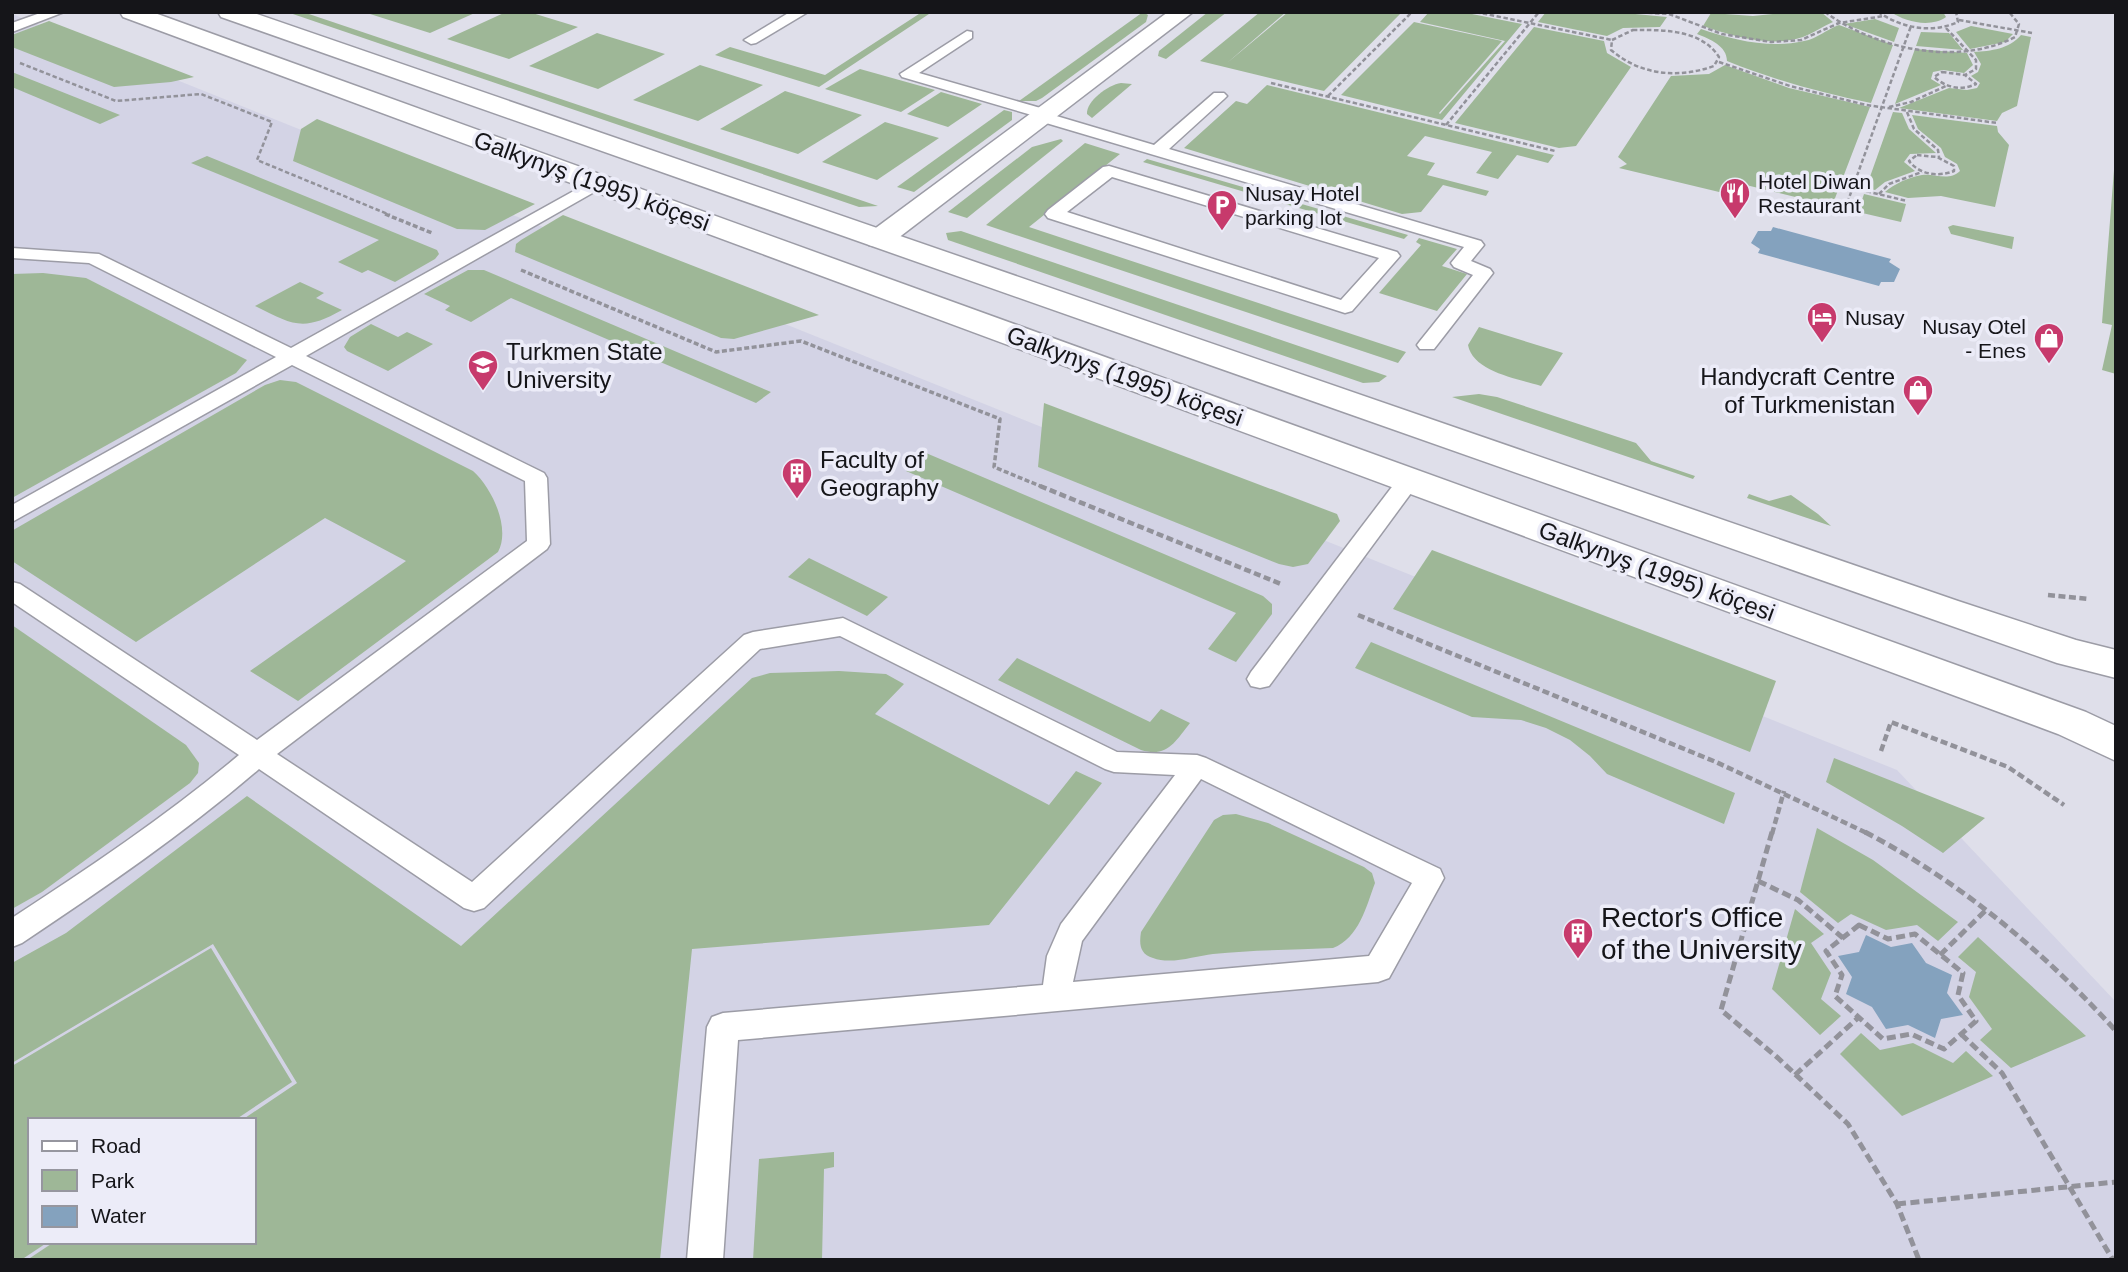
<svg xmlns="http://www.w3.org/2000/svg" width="2128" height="1272" font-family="Arial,sans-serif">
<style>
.built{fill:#d3d3e5;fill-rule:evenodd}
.green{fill:#9eb797}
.water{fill:#84a2be}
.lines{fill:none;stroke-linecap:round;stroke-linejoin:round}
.service-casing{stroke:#9c9ca6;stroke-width:3}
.minor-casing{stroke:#9c9ca6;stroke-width:3}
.secondary-casing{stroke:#9c9ca6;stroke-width:3}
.path-far3{stroke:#92929a;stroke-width:2.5;stroke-dasharray:4.5 2.5;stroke-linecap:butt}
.path-far2{stroke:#92929a;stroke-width:3.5;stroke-dasharray:5 2.5;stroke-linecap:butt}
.path-far1{stroke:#92929a;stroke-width:4.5;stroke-dasharray:7 3.5;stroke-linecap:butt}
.path{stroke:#92929a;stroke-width:5;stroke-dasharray:9 4.5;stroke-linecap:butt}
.service{fill:#fff;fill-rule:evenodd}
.minor{fill:#fff;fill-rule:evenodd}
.secondary{fill:#fff;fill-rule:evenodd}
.labels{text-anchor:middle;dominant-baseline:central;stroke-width:7;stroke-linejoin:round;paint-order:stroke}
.far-poi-label{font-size:21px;fill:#151519;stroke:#ececf8;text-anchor:start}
.street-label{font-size:24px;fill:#151519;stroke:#ececf8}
.poi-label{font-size:24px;fill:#151519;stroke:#ececf8;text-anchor:start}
.near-poi-label{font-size:28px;fill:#151519;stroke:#ececf8;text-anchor:start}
</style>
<rect width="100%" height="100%" fill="#dfdfea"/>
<path class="built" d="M12 14 1897 770 2116 1002V1260H12ZM30 1120H254V1242H30Z"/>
<g class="green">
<path d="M287 12H303L878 206 859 207Z"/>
<path d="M374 12H477L430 33 370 14Z"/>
<path d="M506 12H529L578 27 509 59 447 39Z"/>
<path d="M922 12H932L819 87 715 55 730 47 825 75Z"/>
<path d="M1143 12 1148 15 1146 22 1042 98 1036 101H1019Z"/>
<path d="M1208 12H1227L1166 59 1158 56 1159 51Z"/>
<path d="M1260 12H1286L1227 63 1288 12H1405L1401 13 1324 91 1200 61Z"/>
<path d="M1429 12H1462L1522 24 1442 120 1341 95 1414 22 1502 41 1439 113 1440 114 1505 41 1420 22Z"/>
<path d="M1546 12H1614L1667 17 1660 27 1623 28 1607 36 1538 22Z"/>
<path d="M1794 12H1821L1833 22C1823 26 1814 33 1803 37 1771 48 1733 36 1703 26L1711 13 1753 16Z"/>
<path d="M1891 12H1943L1946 17C1931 28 1905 22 1891 12Z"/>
<path d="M1875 19 1899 28 1894 42 1844 24Z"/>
<path d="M49 21 194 77 171 82 114 87 12 47V35Z"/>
<path d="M1839 25 1893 45 1871 103C1822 93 1774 80 1727 61 1727 46 1710 39 1697 34L1701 29C1733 40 1770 49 1804 41 1817 39 1827 29 1839 25Z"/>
<path d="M1971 26 2013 34 2005 42 1970 49 1956 32Z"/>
<path d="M1534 27 1604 41 1607 53 1631 67 1576 146 1559 148 1455 123Z"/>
<path d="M1921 32 1949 33 1963 50 1916 46Z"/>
<path d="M597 33 665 54 598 89 529 66Z"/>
<path d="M2021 35 2031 37 2017 106 2002 113 1997 121 1899 108 1949 88 1967 90 1977 88 1980 83 1971 76 1978 72 1981 64 1974 52C1991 51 2009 49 2021 35Z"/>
<path d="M1915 49 1967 53 1973 65 1964 73 1943 70 1933 72 1931 79 1941 85 1895 104Z"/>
<path d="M700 65 763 85 698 121 633 100Z"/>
<path d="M1725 65 1789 88 1870 107 1832 206 1746 185 1740 197 1619 168 1627 164 1618 157 1671 76 1709 74Z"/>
<path d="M860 69 935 90 901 112 825 89Z"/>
<path d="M12 72 120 115 100 124 12 87Z"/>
<path d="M1121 83 1132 84 1092 118 1087 114C1086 101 1108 85 1121 83Z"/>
<path d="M1267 85 1554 155 1548 163 1517 155 1498 179 1476 173 1492 152 1425 136 1407 156 1435 163 1427 175 1489 191 1486 196 1443 185 1421 212 1402 214 1184 148 1236 101 1247 104Z"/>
<path d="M785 91 862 115 798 154 720 129Z"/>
<path d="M941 92 982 104 948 127 907 114Z"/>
<path d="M1004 110 1012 112V120L914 192 897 187Z"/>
<path d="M1893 112 1902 113 1909 129 1936 153 1910 154 1904 162 1915 171 1885 182 1875 190 1866 188Z"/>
<path d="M1912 115 1997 126 1998 132 2009 145 1995 207 1941 196 1908 198 1885 192C1894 184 1909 177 1922 175 1935 173 1948 182 1960 171L1957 164 1945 157 1941 148 1918 129Z"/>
<path d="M317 119 535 204 485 230 457 229 293 161 301 129Z"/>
<path d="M885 122 939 138 877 180 822 162Z"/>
<path d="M1061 139 1063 141 967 218 948 212 1032 147Z"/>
<path d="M1085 143 1120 154 1029 227 1406 352 1398 363 986 225Z"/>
<path d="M207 156 437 250 439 254 435 259 395 282 368 270 362 273 338 262 379 240 191 163Z"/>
<path d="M2115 157 2116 158V374L2102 370 2112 325 2102 323Z"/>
<path d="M1147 159 1408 235 1404 239 1143 162Z"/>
<path d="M1864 194 1906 204 1901 222 1858 212Z"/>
<path d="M563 215 819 315 734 339 721 338 515 252 516 244 521 240Z"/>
<path d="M1953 225 2014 237 2012 249 1951 234 1948 227Z"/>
<path d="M961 231 1387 376 1379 382 1363 383 948 240 946 233Z"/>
<path d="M1419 238 1457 249 1442 266 1467 274 1437 311 1379 293 1421 245 1416 242Z"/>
<path d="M468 270H484L771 392 756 403 511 298 471 322 445 310 450 306 424 294Z"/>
<path d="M43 273 86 278 247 360 236 373 12 498V274Z"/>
<path d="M300 282 324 293 316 298 342 310C303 332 293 325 255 306Z"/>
<path d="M371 324 398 337 407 332 433 344 388 371 347 351 344 347 350 337Z"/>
<path d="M1479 327 1563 353 1541 386C1519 379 1473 372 1468 345Z"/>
<path d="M280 380 296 382 473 471C492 488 511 528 498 552L298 701 250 671 406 561 325 518 136 642 12 561V531L15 529 265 385Z"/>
<path d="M1479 394 1497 397 1636 443 1651 461 1695 476 1693 479 1452 397Z"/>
<path d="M1044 403 1337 514 1340 521 1308 564 1293 567 1279 564 1038 467Z"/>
<path d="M926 453 1263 596 1272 604V614L1236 662 1208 649 1236 613 906 471Z"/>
<path d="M1749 494 1769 501 1791 495 1818 514 1831 526 1747 498Z"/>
<path d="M1432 550 1776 681 1750 752 1393 609Z"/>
<path d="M809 558 888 597 867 616 788 577Z"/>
<path d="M12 625 186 745 199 763 198 773 190 783 42 892 12 909Z"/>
<path d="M1371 642 1735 793 1724 824 1607 774 1590 756 1570 740 1546 728 1521 720 1472 717 1355 668Z"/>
<path d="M1017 658 1150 722 1161 709 1190 723C1175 742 1167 758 1141 750L998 680Z"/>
<path d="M839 671 886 674 904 684 875 714 1049 805 1076 771 1102 783 989 925 692 949 660 1260H27L54 1242H254V1120H242L297 1083 213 944 12 1063V963L66 933 247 796 461 946 752 678 770 673Z"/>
<path d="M1834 758 1985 818 1943 853 1902 826 1826 782Z"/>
<path d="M1236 814 1268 823 1364 867 1372 873 1375 883C1366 907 1359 938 1333 948 1293 950 1253 950 1213 954 1195 956 1171 965 1153 958 1140 954 1139 945 1141 932L1214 820 1223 815Z"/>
<path d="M1817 828 1873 860 1958 922 1938 941 1917 925 1886 930 1851 914 1838 923 1800 892Z"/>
<path d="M1795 909 1824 934 1811 943 1831 973 1821 999 1841 1016 1820 1035 1772 989Z"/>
<path d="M1978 937 2086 1036 2011 1068 1980 1040 1992 1029 1969 997 1976 972 1958 957Z"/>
<path d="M211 948 292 1082 235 1120H30V1242H48L21 1260H12V1066Z"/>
<path d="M1861 1033 1880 1050 1913 1043 1953 1063 1966 1051 1993 1076 1902 1116 1840 1054Z"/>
<path d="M834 1152V1167L824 1169 822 1260H753L759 1159Z"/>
</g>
<g class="water">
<path d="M1773 227 1891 259 1889 262 1900 269 1894 282H1881L1879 286 1758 253 1760 249 1751 243 1758 231H1771Z"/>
<path d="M1866 935 1891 947 1912 943 1926 963 1952 975 1947 993 1963 1015 1941 1019 1935 1038 1908 1025 1886 1029 1872 1007 1846 994 1852 977 1838 956 1859 952Z"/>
</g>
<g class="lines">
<g class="service-casing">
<g id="service">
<path d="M43 12H64L12 32V23Z"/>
<path d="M790 12H808L756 43 751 44 744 40Z"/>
<path d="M967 31 972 32V38L919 73 1051 111 1053 115 1154 145 1214 93H1224L1227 96 1224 99 1169 149 1481 241 1484 245 1471 261 1490 269 1493 273 1434 349H1420L1417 345 1420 341 1473 275 1454 267 1451 263 1464 247 1036 120 1035 116 902 77 900 74Z"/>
<path d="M1109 166 1397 252 1400 256 1352 311 1345 313 1048 218 1045 214 1048 210 1103 167ZM1112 177 1379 258 1341 300 1067 212Z"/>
<path d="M597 178 603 179 605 183 603 187 306 356 544 473 547 478 550 544 547 549 277 754 472 882 744 635 753 632 843 618 1117 752 1197 755 1206 758 1440 869 1444 878 1389 978 1378 982 738 1040 723 1260H687L707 1027 712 1017 723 1013 1043 985 1047 956 1061 924 1175 775 1114 772 1105 769 840 636 760 649 484 908 474 911 464 908 259 769C185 833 103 889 22 943L12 947V918C90 867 168 815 239 755L12 602V582L20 584 257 740 527 541 525 481 292 365 12 522V505L276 357 89 263 12 258V248L99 254 291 348ZM1201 779 1412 883 1369 956 1073 982 1082 941Z"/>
<path d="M1409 473 1417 475 1420 480 1417 485 1269 686 1260 688 1251 686 1247 679 1251 672 1401 475Z"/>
</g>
</g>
<g class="minor-casing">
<path id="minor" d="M1168 12H1193L889 245 879 247 869 245 865 239 869 233Z"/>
</g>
<g class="secondary-casing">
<g id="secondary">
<path d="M120 12H152L2086 712 2116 726V761L2058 734 123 17Z"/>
<path d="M218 12H251L1958 601 2076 640 2116 650V678L2057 663 1932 619 221 17Z"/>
</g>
</g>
<g class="path-far3">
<path d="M1476 12 1612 40"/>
<path d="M1634 12 1669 14 1722 34 1771 42 1801 40 1839 23 1884 16"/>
<path d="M1740 12H1759"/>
<path d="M1825 12C1876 49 1957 67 2015 37L2019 24 2009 12"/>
<path d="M1878 12C1902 28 1931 34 1958 22L1956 12"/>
<path d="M1959 20 2032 33"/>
<path d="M1946 28 1976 60V69L1965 75"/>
<path d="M1633 30C1663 30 1701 29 1719 57L1714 66C1678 79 1640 75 1611 50L1612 40Z"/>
<path d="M1719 62 1790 86 1866 105 1997 123"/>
<path d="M20 63 116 101 201 94 272 122 257 160 390 215"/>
<path d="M1942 72 1965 75 1976 84C1961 91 1947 88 1934 77Z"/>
<path d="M1271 83 1555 151"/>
<path d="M1328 96 1412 12"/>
<path d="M1889 107 1911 102 1946 86"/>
<path d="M1907 112 1914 129 1938 150 1939 157"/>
<path d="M1446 125 1539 12"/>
<path d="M1917 155 1937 157 1954 166V171C1938 177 1920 175 1909 161Z"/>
<path d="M1853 188 1907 201"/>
<path d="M1879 194 1889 184 1922 172"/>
<path d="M1845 209 1911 26"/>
</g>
<g class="path-far2">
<path d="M385 214 432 233"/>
<path d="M521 270 716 352 801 341 1000 419 994 467 1045 488"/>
</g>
<g class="path-far1">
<path d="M1040 486 1281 584"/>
<path d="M2048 595 2089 599"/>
<path d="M1358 615 1716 762 1869 834"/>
<path d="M1881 751 1891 722 2008 767 2064 805"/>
<path d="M1772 834 1784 791"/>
</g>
<g class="path">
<path d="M1772 832 1721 1010 1778 1058 1848 1124 1897 1204 1919 1260"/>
<path d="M1865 832C1962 883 2043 951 2116 1031"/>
<path d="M1758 881 1798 900 1843 938"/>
<path d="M1859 925 1888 939 1915 934 1963 973 1958 995 1976 1021 1944 1049 1911 1034 1883 1039 1835 996 1842 975 1826 951Z"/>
<path d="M1940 955 1986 910"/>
<path d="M1961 1034 2002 1073 2113 1260"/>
<path d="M1795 1075 1859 1017"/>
<path d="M1897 1204 2116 1182"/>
</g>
<use href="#service" class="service"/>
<use href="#minor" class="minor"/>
<use href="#secondary" class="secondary"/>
</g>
<defs>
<g id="restaurant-pin" transform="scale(1.575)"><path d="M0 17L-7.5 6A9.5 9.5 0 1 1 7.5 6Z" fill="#c73a6c" stroke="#ececf8"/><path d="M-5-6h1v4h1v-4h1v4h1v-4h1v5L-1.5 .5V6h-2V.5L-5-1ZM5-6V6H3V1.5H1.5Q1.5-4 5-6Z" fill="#fff"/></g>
<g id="parking-pin" transform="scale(1.575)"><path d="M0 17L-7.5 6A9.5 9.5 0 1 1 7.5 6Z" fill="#c73a6c" stroke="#ececf8"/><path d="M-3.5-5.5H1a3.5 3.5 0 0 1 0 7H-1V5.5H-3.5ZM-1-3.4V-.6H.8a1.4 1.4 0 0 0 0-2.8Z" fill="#fff"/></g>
<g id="hotel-pin" transform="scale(1.575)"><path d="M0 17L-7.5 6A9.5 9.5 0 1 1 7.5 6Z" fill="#c73a6c" stroke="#ececf8"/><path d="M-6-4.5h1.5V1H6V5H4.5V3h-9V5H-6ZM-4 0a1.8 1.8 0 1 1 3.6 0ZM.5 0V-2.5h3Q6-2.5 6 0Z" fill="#fff"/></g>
<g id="shop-pin" transform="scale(1.575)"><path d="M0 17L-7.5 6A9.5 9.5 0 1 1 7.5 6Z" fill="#c73a6c" stroke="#ececf8"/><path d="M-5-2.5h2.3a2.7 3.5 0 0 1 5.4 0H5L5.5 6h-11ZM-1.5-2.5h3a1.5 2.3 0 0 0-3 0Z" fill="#fff"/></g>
<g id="university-pin" transform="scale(1.575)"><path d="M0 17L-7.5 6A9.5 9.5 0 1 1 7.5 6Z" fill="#c73a6c" stroke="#ececf8"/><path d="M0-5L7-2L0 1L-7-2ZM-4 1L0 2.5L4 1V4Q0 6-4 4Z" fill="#fff"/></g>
<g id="building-pin" transform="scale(1.575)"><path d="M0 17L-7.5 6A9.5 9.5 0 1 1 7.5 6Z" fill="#c73a6c" stroke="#ececf8"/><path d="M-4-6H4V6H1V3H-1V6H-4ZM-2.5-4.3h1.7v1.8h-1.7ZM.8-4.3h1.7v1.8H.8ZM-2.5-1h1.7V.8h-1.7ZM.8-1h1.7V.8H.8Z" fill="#fff"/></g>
</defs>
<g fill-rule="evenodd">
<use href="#restaurant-pin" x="1735" y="193"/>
<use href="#parking-pin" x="1222" y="205"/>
<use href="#hotel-pin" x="1822" y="317"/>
<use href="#shop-pin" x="2049" y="338"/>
<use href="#university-pin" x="483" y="365"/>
<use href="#shop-pin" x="1918" y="390"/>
<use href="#building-pin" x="797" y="473"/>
<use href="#building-pin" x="1578" y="933"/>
</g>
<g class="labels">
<g class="far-poi-label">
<text x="1758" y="181">Hotel Diwan<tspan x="1758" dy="24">Restaurant</tspan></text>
<text x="1245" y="193">Nusay Hotel<tspan x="1245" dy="24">parking lot</tspan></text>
<text x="1845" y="317">Nusay</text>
<text x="2026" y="326" text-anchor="end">Nusay Otel<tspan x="2026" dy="24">- Enes</tspan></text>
</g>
<g class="street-label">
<text transform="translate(592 181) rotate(20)">Galkynyş (1995) köçesi</text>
<text transform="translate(1125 376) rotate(20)">Galkynyş (1995) köçesi</text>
<text transform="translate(1657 571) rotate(20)">Galkynyş (1995) köçesi</text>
</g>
<g class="poi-label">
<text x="506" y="351">Turkmen State<tspan x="506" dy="28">University</tspan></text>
<text x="1895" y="376" text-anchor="end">Handycraft Centre<tspan x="1895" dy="28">of Turkmenistan</tspan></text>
<text x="820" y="459">Faculty of<tspan x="820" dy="28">Geography</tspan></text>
</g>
<g class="near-poi-label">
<text x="1601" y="917">Rector's Office<tspan x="1601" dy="32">of the University</tspan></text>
</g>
</g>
<rect width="2128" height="1272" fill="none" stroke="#151519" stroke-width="28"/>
<rect x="28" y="1118" width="228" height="126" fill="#ececf8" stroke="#96969f" stroke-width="2"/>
<rect x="42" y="1141" width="35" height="10" fill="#ffffff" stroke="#96969f" stroke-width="2"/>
<text x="91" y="1153" font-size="21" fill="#151519">Road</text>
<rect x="42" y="1170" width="35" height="21" fill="#9eb797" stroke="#96969f" stroke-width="2"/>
<text x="91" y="1188" font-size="21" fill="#151519">Park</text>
<rect x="42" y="1206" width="35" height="21" fill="#84a2be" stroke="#96969f" stroke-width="2"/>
<text x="91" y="1223" font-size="21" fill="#151519">Water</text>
</svg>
